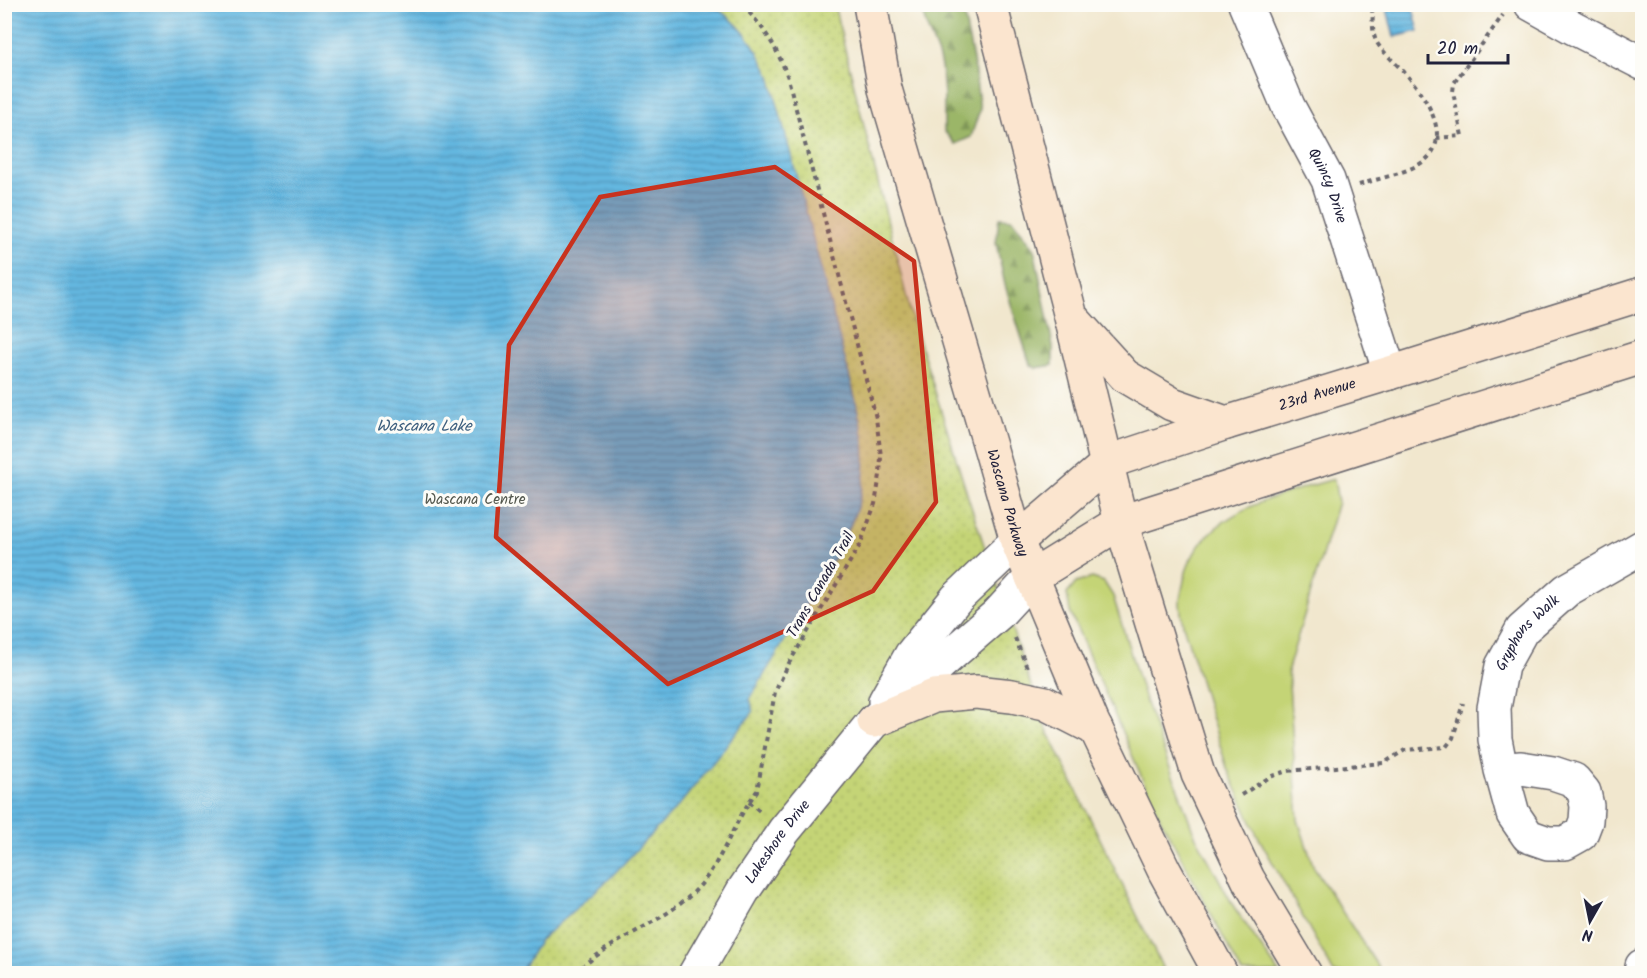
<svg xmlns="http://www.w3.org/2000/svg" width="1647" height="978" font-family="Kalam,sans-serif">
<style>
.grass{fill:#c4d476;stroke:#737b58;stroke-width:1.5}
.forest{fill:url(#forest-firs);stroke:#5e6c51;stroke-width:1.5}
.park{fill:url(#park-dots);stroke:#737b58;stroke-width:1.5}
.water{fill:url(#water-rules);stroke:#436c8e;stroke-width:1.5}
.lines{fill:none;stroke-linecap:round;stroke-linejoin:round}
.minor-casing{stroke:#6a676e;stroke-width:36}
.tertiary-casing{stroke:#6a676e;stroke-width:36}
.secondary-casing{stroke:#6a676e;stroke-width:36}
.path{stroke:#6a676e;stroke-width:4;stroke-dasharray:4.5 4.5;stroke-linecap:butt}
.minor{stroke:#fff;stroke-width:33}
.tertiary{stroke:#fff;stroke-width:33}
.secondary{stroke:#fbe5cf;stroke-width:33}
.marked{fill:#c8321e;fill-opacity:0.2;stroke:#c8321e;stroke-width:4.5;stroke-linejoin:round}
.labels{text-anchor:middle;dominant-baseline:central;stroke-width:6;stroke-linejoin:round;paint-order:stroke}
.street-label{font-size:15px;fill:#22223b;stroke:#fdfcf7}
.park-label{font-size:15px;fill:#53574d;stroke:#fdfcf7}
.water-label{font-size:16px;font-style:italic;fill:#3c5e7d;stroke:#fdfcf7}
</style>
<defs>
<pattern id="forest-firs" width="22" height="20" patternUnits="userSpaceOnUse" patternTransform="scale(1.5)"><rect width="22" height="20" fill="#9bb667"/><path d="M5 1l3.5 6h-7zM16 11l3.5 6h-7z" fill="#7e9456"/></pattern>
<pattern id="park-dots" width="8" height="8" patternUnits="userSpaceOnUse" patternTransform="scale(1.5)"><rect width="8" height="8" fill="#c4d476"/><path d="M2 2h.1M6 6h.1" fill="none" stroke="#a8b667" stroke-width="1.8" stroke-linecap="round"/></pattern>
<pattern id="water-rules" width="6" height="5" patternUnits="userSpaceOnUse" patternTransform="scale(1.5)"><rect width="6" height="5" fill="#64b7e0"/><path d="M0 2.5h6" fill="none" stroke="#5294b7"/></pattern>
</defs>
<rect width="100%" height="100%" fill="#fdfcf7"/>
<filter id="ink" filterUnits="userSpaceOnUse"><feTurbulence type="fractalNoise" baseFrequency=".0167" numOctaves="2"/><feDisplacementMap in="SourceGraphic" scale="12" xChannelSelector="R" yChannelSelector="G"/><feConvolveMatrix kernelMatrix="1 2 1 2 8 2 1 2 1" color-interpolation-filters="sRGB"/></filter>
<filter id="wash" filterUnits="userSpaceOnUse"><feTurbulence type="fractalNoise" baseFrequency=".008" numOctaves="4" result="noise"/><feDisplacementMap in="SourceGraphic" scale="24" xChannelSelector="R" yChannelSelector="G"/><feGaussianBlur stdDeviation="1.35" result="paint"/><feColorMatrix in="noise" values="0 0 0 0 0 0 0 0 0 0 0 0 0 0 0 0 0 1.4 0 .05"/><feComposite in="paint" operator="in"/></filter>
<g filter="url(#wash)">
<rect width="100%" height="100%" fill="#f1e7ce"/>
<g class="grass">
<path d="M1334 479 1338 502 1288 669 1298 820 1314 868 1382 973H1334L1255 831 1227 768 1183 625C1182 618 1180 610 1180 602 1180 595 1183 587 1184 580 1198 512 1277 496 1334 479Z"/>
<path d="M1092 578 1104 582 1113 596 1146 703 1194 833 1234 907 1279 973H1242L1156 810 1070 612 1067 594 1076 583Z"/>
</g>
<g class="forest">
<path d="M921 5H962L973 60 980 109 971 137 955 144 944 131C944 109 945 84 940 62 935 42 923 25 921 5Z"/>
<path d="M999 218 1012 219 1034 248 1053 346V365L1036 368 1030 364 1005 285 996 243Z"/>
</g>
<path class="park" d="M5 5H834L910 311 969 500 1042 719 1165 973 5 974Z"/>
<g class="water">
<path d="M709 4C740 21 756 45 770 76L856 401C858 415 863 429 864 443 868 483 857 513 840 549L750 698 753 712 681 803 609 879 540 940 520 973H5V5Z"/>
<path d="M1386 5H1412L1419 31 1394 37Z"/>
</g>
</g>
<g filter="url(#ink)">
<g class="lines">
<g class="minor-casing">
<g id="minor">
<path id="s1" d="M1245 4 1288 106 1328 180 1390 373"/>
<path d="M1531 4 1574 28 1642 63"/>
<path id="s2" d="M1501 770 1521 768 1553 773 1574 780 1584 792 1587 806 1586 821 1581 834 1565 843H1548L1528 836 1513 814 1501 770 1495 739 1494 708 1502 666 1522 630 1567 590 1642 547"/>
<path d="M1641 974 1642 966"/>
</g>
</g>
<g class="tertiary-casing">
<g id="tertiary">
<path d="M885 701 911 655 956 599 1017 541"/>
<path id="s3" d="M695 974 743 891 784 831 874 721 998 614 1032 577"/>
</g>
</g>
<g class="secondary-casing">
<g id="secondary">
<path id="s4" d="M870 4 885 89 991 450 1017 541 1092 721 1164 870 1221 974"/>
<path d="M990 4 1071 317 1121 522 1198 774 1248 879 1305 974"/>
<path d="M1074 320 1125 376 1172 404 1226 423"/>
<path id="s5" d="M1017 541 1108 463 1111 461 1226 423 1390 373 1642 294"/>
<path d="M1032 577 1121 522 1642 357"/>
<path d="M874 721 934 696 976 692 1012 696 1045 703 1096 729"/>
</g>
</g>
<g class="path">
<path d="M1436 138 1462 136 1453 92 1454 83 1503 15"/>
<path d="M1359 185C1376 179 1411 172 1424 161 1454 138 1425 96 1407 75 1399 66 1381 51 1376 41 1371 29 1374 17 1371 4"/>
<path d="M1015 638 1028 670"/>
<path d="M1241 795 1270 777 1287 771 1384 763 1405 750 1446 747 1453 738 1463 703"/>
<path d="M749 802 762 813"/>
<path d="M575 974C609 939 658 926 693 893 722 865 732 823 757 791L775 692 789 663 860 545 875 504 880 475 881 456 876 418 788 78C778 50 763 24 740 4"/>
</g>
<use href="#minor" class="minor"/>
<use href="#tertiary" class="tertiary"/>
<use href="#secondary" class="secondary"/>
</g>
</g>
<path class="marked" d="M775 167 914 261 936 502 873 591 668 684 496 537 509 345 600 197Z"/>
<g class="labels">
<g class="street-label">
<text stroke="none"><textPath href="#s1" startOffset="200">Quincy Drive</textPath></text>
<text stroke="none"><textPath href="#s5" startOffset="340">23rd Avenue</textPath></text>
<text stroke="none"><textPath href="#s4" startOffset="518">Wascana Parkway</textPath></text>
<text transform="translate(821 585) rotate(-60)">Trans Canada Trail</text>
<text stroke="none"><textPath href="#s2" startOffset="410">Gryphons Walk</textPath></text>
<text stroke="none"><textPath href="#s3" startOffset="156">Lakeshore Drive</textPath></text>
</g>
<g class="park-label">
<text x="475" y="500">Wascana Centre</text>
</g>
<g class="water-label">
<text x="424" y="426">Wascana Lake</text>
</g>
</g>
<rect width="1647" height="978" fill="none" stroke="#fdfcf7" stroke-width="24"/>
<g transform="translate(1590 921) rotate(189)" stroke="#fdfcf7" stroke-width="4.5" paint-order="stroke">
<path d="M0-4.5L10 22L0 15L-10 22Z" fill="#22223b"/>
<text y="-9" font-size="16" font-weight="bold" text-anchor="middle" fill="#22223b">N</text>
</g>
<path d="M1428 54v9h80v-9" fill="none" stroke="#22223b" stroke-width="3"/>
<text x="1437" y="54" font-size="18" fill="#22223b" stroke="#fdfcf7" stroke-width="4.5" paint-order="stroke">20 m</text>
</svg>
